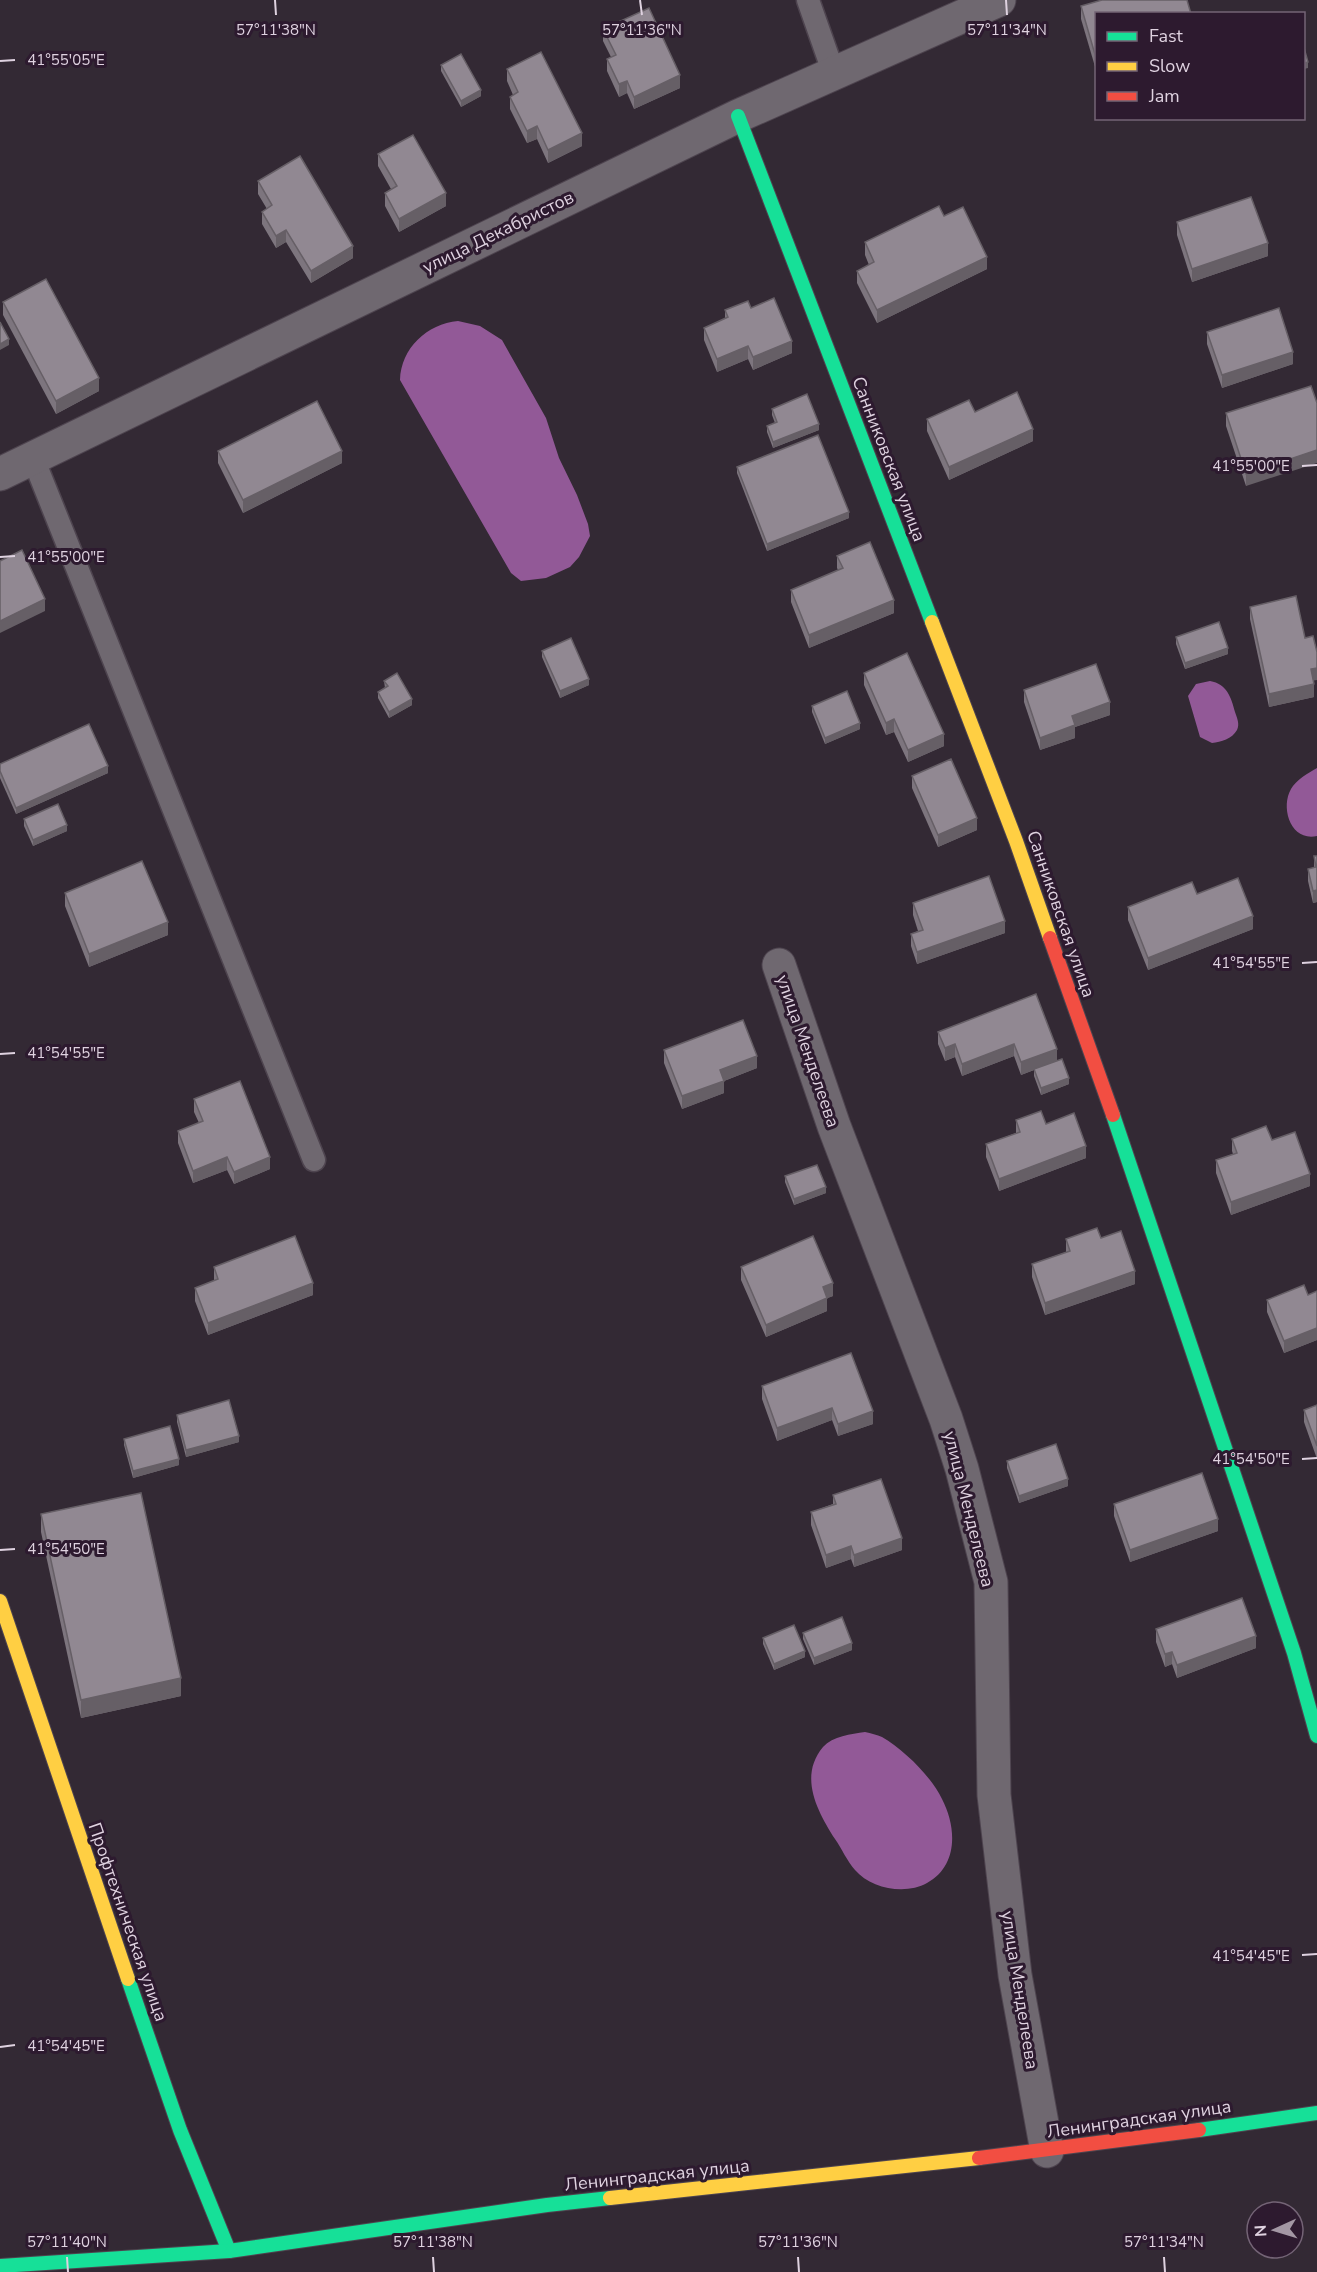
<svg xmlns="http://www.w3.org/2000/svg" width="1317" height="2272" font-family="'Nunito Sans',sans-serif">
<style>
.water{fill:#925997}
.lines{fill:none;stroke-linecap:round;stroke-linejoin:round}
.lane-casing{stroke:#4e444f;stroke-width:25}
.street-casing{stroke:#4e444f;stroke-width:35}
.fast-casing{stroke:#4e444f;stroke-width:16}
.slow-casing{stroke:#4e444f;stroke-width:16}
.jam-casing{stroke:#4e444f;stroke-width:16}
.lane{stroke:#6f6870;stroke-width:22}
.street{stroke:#6f6870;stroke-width:33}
.fast{stroke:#16e098;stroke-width:14}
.slow{stroke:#ffcf43;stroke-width:14}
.jam{stroke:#f24e42;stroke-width:14}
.wall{fill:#7d757e}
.shaded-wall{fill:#665f66}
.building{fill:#918892;stroke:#665f66;stroke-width:1.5}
.ticks{fill:none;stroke:#dfd2e0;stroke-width:2}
.labels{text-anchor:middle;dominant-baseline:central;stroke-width:6;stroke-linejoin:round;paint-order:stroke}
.street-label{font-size:18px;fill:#dfd2e0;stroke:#2d1a2f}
.ticks-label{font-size:15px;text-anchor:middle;fill:#dfd2e0;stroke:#2d1a2f;stroke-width:6;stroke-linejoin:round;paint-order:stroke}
</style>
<rect width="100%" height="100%" fill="#332934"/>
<g class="water">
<path d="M458 321 480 326 502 340 546 418 559 458 577 495 588 524 590 536 579 557 570 567 546 578 521 581 511 573 400 380C401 348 427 324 458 321Z"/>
<path d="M1210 681C1227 684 1231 697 1235 712 1237 718 1240 724 1237 730 1232 739 1221 742 1212 743L1200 737 1188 696 1196 684Z"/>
<path d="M1317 768V836C1291 842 1280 808 1291 789 1296 780 1308 773 1317 768Z"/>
<path d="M865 1732C871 1733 877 1735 882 1737 904 1750 931 1776 942 1799 957 1828 958 1866 927 1883 906 1895 871 1889 855 1870 847 1861 842 1849 835 1839 818 1812 798 1777 823 1747 833 1736 851 1734 865 1732Z"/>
</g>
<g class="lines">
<g class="lane-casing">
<g id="lane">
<path d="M808 0 834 74"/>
<path d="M33 458 314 1160"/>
</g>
</g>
<g class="street-casing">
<g id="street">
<path d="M0 474 738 116 999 0"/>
<path d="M779 965 834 1126 946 1419 962 1469 991 1582 994 1795 1015 1975 1047 2151"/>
</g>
</g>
<g class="fast-casing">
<g id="fast">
<path d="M738 116 932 622"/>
<path d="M1113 1115 1294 1653 1317 1736"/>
<path d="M128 1979 180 2130 229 2251"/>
<path d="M1199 2130 1317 2113"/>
<path d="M0 2266 229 2251 547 2205 610 2198"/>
</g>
</g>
<g class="slow-casing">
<g id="slow">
<path d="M932 622 1016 841 1050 938"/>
<path d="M0 1601 128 1979"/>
<path d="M610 2198 979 2158"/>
</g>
</g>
<g class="jam-casing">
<g id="jam">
<path d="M1050 938 1113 1115"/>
<path d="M979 2158 1199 2130"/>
</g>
</g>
<use href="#lane" class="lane"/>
<use href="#street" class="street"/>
<use href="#fast" class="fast"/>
<use href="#slow" class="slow"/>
<use href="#jam" class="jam"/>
</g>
<g class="wall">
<path d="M1081 6 1096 14V70L1081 19Z"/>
<path d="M603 29 680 88 634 109 627 93 619 97 607 71V59L611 57 603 41Z"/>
<path d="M441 65 481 96 461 107 441 71Z"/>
<path d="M507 69 582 146 548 163 537 139 527 143 510 109V97L513 95 507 81Z"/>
<path d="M378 154 446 206 399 232 385 206V193L391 189 378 166Z"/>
<path d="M258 181 353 258 311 283 286 242 276 248 262 224V212L267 209 258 194Z"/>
<path d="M944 216 987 269 877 323 857 283V271L869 265 865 255V242Z"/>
<path d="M1177 222 1268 256 1192 282 1177 235Z"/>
<path d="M3 302 99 391 56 414 3 315Z"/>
<path d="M751 308 792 353 753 370 748 359 717 372 704 340V328L725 319V310Z"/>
<path d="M1207 332 1293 364 1222 388 1207 344Z"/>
<path d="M1317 403 1246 486 1226 426V413Z"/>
<path d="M772 409 819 430 773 448 767 432V426L775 423 772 415Z"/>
<path d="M975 412 1033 441 949 480 927 431V419Z"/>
<path d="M218 451 342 463 243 513 218 463Z"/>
<path d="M737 467 849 518 767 551 737 473Z"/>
<path d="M837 556 894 613 809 648 791 602V590L838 570 837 568Z"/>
<path d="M1250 607 1313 681 1314 697 1269 707 1250 619Z"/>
<path d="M1176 637 1228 654 1185 669 1176 644Z"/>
<path d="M542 651 589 685 560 698 542 657Z"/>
<path d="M864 673 944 746 908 762 894 732 886 735 864 685Z"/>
<path d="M384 681 412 705 389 718 378 698V692L385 688Z"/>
<path d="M1024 690 1110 715 1075 727V738L1040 750 1024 702Z"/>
<path d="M812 706 860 729 825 744 812 712Z"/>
<path d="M0 764 108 773 16 814 0 778Z"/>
<path d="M912 776 977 830 938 847 912 788Z"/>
<path d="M24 819 67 831 33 846 24 826Z"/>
<path d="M1314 856H1317V902L1313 903 1308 881V869L1314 868Z"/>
<path d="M65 893 168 935 89 967 65 906Z"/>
<path d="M1197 894 1253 929 1148 970 1128 920V907Z"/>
<path d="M913 903 1005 933 917 964 911 946V934L918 931 913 915Z"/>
<path d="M1036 994 1057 1061 1069 1084 1041 1095 1034 1076V1070L1021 1075 1014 1056 962 1076 955 1057 945 1061 938 1044V1032Z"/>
<path d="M664 1050 757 1068 724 1081V1093L682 1109 664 1063Z"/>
<path d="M194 1099 270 1169 234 1184 227 1170 193 1183 178 1143V1131L199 1123 194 1112Z"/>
<path d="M1016 1120 1046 1124 1086 1158 999 1191 986 1157V1144L1016 1133Z"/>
<path d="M1232 1139 1310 1186 1231 1215 1216 1173V1160L1233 1154 1232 1151Z"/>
<path d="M785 1176 826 1193 794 1205 785 1182Z"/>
<path d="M1101 1238 1135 1284 1045 1315 1032 1277V1264L1066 1252V1239Z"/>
<path d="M214 1267 313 1295 208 1335 195 1301V1288L214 1281Z"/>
<path d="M741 1267 833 1296 827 1298V1311L766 1337 741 1280Z"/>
<path d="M1317 1291V1340L1284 1353 1267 1312V1300L1308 1295Z"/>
<path d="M851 1353 873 1424 838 1436 832 1420 777 1441 762 1399V1386Z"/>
<path d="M1317 1405V1459L1304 1422V1410Z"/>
<path d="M177 1415 239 1442 186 1457 177 1422Z"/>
<path d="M124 1439 179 1465 133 1478 124 1445Z"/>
<path d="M1007 1461 1068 1486 1019 1503 1007 1468Z"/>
<path d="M833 1495 902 1550 854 1567 851 1559 826 1568 811 1525V1512L833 1504Z"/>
<path d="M1114 1504 1218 1531 1130 1562 1114 1516Z"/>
<path d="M41 1514 181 1696 81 1718 41 1532Z"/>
<path d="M1156 1629 1256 1648 1177 1678 1172 1664 1165 1667 1156 1642Z"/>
<path d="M803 1633 852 1650 814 1665 803 1639Z"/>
<path d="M763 1638 805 1657 774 1670 763 1644Z"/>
</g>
<g class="shaded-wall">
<path d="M1308 62V68L1304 69V63Z"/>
<path d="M680 75V88L634 109V97Z"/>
<path d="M627 81V93L619 97V84Z"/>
<path d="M481 90V96L461 107V101Z"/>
<path d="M537 126V139L527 143V131Z"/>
<path d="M582 133V146L548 163V150Z"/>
<path d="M446 193V206L399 232V219Z"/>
<path d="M286 230V242L276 248V236Z"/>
<path d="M1268 243V256L1192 282V269Z"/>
<path d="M353 246V258L311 283V271Z"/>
<path d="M987 257V269L877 323V310Z"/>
<path d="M9 339V345L0 350V344Z"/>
<path d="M792 341V353L753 370V357Z"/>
<path d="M748 346V359L717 372V359Z"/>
<path d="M1293 352V364L1222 388V375Z"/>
<path d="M99 378V391L56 414V401Z"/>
<path d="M819 424V430L773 448V442Z"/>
<path d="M1033 429V441L949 480V467Z"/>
<path d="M1317 450V463L1246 486V474Z"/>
<path d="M342 451V463L243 513V500Z"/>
<path d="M849 512V518L767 551V544Z"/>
<path d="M45 599V611L0 633V621Z"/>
<path d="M894 600V613L809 648V635Z"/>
<path d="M1228 648V654L1185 669V663Z"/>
<path d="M1317 668V680L1311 681V669Z"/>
<path d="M589 679V685L560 698V691Z"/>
<path d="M1314 684V697L1269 707V694Z"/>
<path d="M412 699V705L389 718V712Z"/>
<path d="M1110 702V715L1075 727V738L1040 750V738L1072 716Z"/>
<path d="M894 719V732L886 735V723Z"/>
<path d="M860 723V729L825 744V738Z"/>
<path d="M944 734V746L908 762V750Z"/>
<path d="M108 766V773L16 814V808Z"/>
<path d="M977 818V830L938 847V835Z"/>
<path d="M67 825V831L33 846V840Z"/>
<path d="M1317 890V902L1313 903V891Z"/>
<path d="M1253 916V929L1148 970V958Z"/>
<path d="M1005 921V933L917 964V952Z"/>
<path d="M168 922V935L89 967V954Z"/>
<path d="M955 1044V1057L945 1061V1048Z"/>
<path d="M1014 1044V1056L962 1076V1064Z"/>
<path d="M1057 1049V1061L1021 1075V1062Z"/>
<path d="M757 1056V1068L724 1081V1093L682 1109V1096L720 1070Z"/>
<path d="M1069 1078V1084L1041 1095V1088Z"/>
<path d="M1086 1146V1158L999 1191V1179Z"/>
<path d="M227 1157V1170L193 1183V1171Z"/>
<path d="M270 1157V1169L234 1184V1172Z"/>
<path d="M1310 1174V1186L1231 1215V1202Z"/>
<path d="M826 1187V1193L794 1205V1199Z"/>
<path d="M1135 1271V1284L1045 1315V1303Z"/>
<path d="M313 1283V1295L208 1335V1323Z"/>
<path d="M833 1283V1296L823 1300V1287Z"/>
<path d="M827 1298V1311L766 1337V1325Z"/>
<path d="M1317 1328V1340L1284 1353V1341Z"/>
<path d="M832 1408V1420L777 1441V1428Z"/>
<path d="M873 1411V1424L838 1436V1424Z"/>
<path d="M239 1436V1442L186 1457V1450Z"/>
<path d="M179 1459V1465L133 1478V1471Z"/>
<path d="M1068 1479V1486L1019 1503V1496Z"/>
<path d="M1218 1519V1531L1130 1562V1550Z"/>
<path d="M902 1538V1550L854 1567V1555Z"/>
<path d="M851 1546V1559L826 1568V1555Z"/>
<path d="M1256 1636V1648L1177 1678V1665Z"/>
<path d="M852 1643V1650L814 1665V1658Z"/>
<path d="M805 1651V1657L774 1670V1664Z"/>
<path d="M1172 1652V1664L1165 1667V1654Z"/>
<path d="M181 1678V1696L81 1718V1700Z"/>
</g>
<g class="building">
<path d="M1102 0H1187L1191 14H1096V58L1081 6Z"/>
<path d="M649 8 680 75 634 97 627 81 619 84 607 59 616 55 603 29Z"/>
<path d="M1304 48 1308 62 1304 63Z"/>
<path d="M541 52 582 133 548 150 537 126 527 131 510 97 518 92 507 69Z"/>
<path d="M461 54 481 90 461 101 441 65Z"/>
<path d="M413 135 446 193 399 219 385 193 397 186 378 154Z"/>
<path d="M300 156 353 246 311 271 286 230 276 236 262 212 272 205 258 181Z"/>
<path d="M1251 197 1268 243 1192 269 1177 222Z"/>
<path d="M939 206 944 216 963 207 987 257 877 310 857 271 874 262 865 242Z"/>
<path d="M46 279 99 378 56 401 3 302Z"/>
<path d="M774 298 792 341 753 357 748 346 717 359 704 328 728 317 725 310 748 301 751 308Z"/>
<path d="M1279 308 1293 352 1222 375 1207 332Z"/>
<path d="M0 322 9 339 0 344Z"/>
<path d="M1311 386 1317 403V450L1246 474 1226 413Z"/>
<path d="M1017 392 1033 429 949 467 927 419 969 400 975 412Z"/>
<path d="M807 394 819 424 773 442 767 426 777 422 772 409Z"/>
<path d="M317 401 342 451 243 500 218 451Z"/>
<path d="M818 435 849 512 767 544 737 467Z"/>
<path d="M870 542 894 600 809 635 791 590 843 568 837 556Z"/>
<path d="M22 550 45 599 0 621V561Z"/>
<path d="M1296 596 1305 638 1313 636 1317 652V668L1311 669 1314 684 1269 694 1250 607Z"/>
<path d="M1219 622 1228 648 1185 663 1176 637Z"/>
<path d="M571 638 589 679 560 691 542 651Z"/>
<path d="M907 653 944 734 908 750 894 719 886 723 864 673Z"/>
<path d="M1096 664 1110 702 1072 716 1075 725 1040 738 1024 690Z"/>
<path d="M397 673 412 699 389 712 378 692 388 686 384 681Z"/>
<path d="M847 691 860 723 825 738 812 706Z"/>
<path d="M89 724 108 766 16 808 0 771V764Z"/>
<path d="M951 759 977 818 938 835 912 776Z"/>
<path d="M58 804 67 825 33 840 24 819Z"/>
<path d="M1314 856H1317V890L1313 891 1308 869 1316 867Z"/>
<path d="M142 861 168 922 89 954 65 893Z"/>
<path d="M989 876 1005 921 917 952 911 934 923 930 913 903Z"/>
<path d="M1238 878 1253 916 1148 958 1128 907 1192 882 1197 894Z"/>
<path d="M1036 994 1057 1049 1021 1062 1014 1044 962 1064 955 1044 945 1048 938 1032Z"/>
<path d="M743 1020 757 1056 720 1070 724 1081 682 1096 664 1050Z"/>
<path d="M1062 1059 1069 1078 1041 1088 1034 1069Z"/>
<path d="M240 1081 270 1157 234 1172 227 1157 193 1171 178 1131 203 1121 194 1099Z"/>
<path d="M1041 1111 1046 1124 1074 1113 1086 1146 999 1179 986 1144 1020 1132 1016 1120Z"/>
<path d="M1266 1126 1272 1140 1295 1132 1310 1174 1231 1202 1216 1160 1237 1153 1232 1139Z"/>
<path d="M817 1165 826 1187 794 1199 785 1176Z"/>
<path d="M1097 1228 1101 1238 1121 1231 1135 1271 1045 1303 1032 1264 1070 1251 1066 1239Z"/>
<path d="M295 1236 313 1283 208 1323 195 1288 218 1279 214 1267Z"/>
<path d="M813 1236 833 1283 823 1287 827 1298 766 1325 741 1267Z"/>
<path d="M1304 1285 1308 1295 1317 1291V1328L1284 1341 1267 1300Z"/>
<path d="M851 1353 873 1411 838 1424 832 1408 777 1428 762 1386Z"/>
<path d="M229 1400 239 1436 186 1450 177 1415Z"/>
<path d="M1317 1405V1446L1304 1410Z"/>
<path d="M170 1426 179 1459 133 1471 124 1439Z"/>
<path d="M1056 1444 1068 1479 1019 1496 1007 1461Z"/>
<path d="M1202 1473 1218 1519 1130 1550 1114 1504Z"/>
<path d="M881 1479 902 1538 854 1555 851 1546 826 1555 811 1512 836 1504 833 1495Z"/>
<path d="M141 1493 181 1678 81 1700 41 1514Z"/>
<path d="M1242 1598 1256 1636 1177 1665 1172 1652 1165 1654 1156 1629Z"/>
<path d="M842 1617 852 1643 814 1658 803 1633Z"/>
<path d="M794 1625 805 1651 774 1664 763 1638Z"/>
</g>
<path class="ticks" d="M275 0 276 15M640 0 642 15M1006 0 1007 15M0 61 15 60M1302 466 1317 465M0 557 15 556M1302 963 1317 962M0 1054 15 1053M1302 1459 1317 1458M0 1550 15 1549M1302 1955 1317 1954M0 2047 15 2045M67 2257 68 2272M433 2257 434 2272M798 2257 799 2272M1164 2257 1165 2272"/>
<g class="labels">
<g class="street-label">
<text transform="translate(498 232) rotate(-26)">улица Декабристов</text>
<text transform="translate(889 459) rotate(69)">Санниковская улица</text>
<text transform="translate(1061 914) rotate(71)">Санниковская улица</text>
<text transform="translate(808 1051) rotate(71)">улица Менделеева</text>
<text transform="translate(969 1509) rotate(76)">улица Менделеева</text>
<text transform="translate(128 1922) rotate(71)">Профтехническая улица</text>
<text transform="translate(1020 1990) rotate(81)">улица Менделеева</text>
<text transform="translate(1139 2119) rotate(-8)">Ленинградская улица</text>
<text transform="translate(657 2175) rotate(-6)">Ленинградская улица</text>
</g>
</g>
<g class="ticks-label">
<text x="276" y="35">57°11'38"N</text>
<text x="642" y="35">57°11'36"N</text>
<text x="1007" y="35">57°11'34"N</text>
<text x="66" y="65">41°55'05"E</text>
<text x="1251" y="471">41°55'00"E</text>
<text x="66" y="562">41°55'00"E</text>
<text x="1251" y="968">41°54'55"E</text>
<text x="66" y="1058">41°54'55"E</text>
<text x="1251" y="1464">41°54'50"E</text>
<text x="66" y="1554">41°54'50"E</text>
<text x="1251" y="1961">41°54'45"E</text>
<text x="66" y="2051">41°54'45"E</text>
<text x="67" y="2247">57°11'40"N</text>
<text x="433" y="2247">57°11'38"N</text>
<text x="798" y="2247">57°11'36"N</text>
<text x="1164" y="2247">57°11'34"N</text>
</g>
<rect x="1095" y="12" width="210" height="108" fill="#2d1a2f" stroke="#746476" stroke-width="1.5"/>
<rect x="1107" y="32" width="30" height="9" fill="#16e098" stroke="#746476" stroke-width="1.5"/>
<text x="1149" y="42" font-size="18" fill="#dfd2e0">Fast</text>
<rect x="1107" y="62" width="30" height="9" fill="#ffcf43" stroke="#746476" stroke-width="1.5"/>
<text x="1149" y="72" font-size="18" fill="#dfd2e0">Slow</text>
<rect x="1107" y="92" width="30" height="9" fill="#f24e42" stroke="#746476" stroke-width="1.5"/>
<text x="1149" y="102" font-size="18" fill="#dfd2e0">Jam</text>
<g transform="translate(1275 2230) rotate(266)"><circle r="28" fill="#2d1a2f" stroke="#746476" stroke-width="1.5"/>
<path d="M0-4.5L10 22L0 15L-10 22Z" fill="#a397a4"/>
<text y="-9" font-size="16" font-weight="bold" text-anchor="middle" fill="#dfd2e0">N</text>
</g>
</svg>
